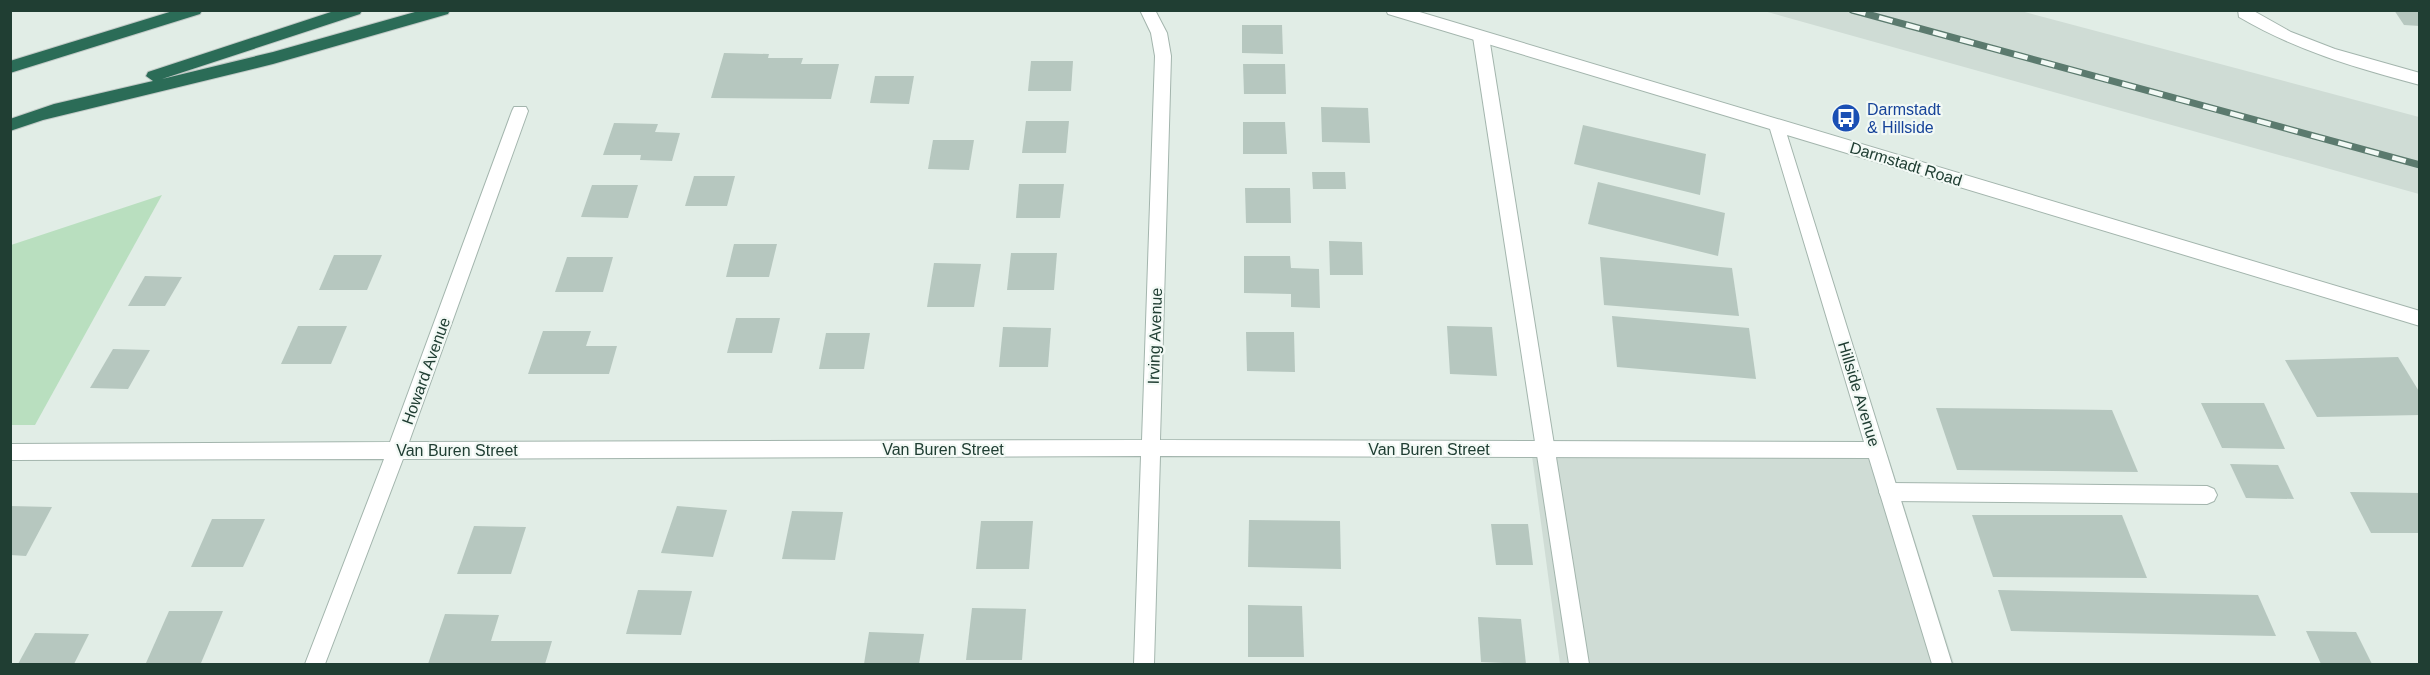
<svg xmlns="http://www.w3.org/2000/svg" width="2430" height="675" font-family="Arial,sans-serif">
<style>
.built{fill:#cfdcd5}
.green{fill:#b9dfbf}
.building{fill:#b6c7bf}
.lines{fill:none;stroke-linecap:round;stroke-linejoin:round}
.service-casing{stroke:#a3b5ad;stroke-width:2}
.minor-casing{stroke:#a3b5ad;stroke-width:2}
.motorway-casing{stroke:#c1c9c6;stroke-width:2}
.service{fill:#fff;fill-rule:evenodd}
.minor{fill:#fff;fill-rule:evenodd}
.motorway{fill:#2b6c57;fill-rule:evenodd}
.rail-casing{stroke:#5b7a6e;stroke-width:7}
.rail{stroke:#f2f9f5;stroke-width:4.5;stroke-dasharray:14;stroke-linecap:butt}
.labels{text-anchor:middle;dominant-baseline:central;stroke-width:4.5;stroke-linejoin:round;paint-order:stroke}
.transit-label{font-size:16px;fill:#164399;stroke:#f2f9f5;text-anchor:start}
.street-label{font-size:16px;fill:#203e33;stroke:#f2f9f5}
</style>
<rect width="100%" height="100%" fill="#e1ede6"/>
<g class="built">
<path d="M1764 11H2021L2419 117V194Z"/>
<path d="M1888 455 1954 664H1560L1532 456Z"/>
</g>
<path class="green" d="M162 195 35 425H11V245Z"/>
<g class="building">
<path d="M2394 10H2420V26L2404 25Z"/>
<path d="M1242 25H1282L1283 54 1242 53Z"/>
<path d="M724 53 769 54 768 58H803L801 64H839L831 99 711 98Z"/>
<path d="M1031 61H1073L1071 91H1028Z"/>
<path d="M1243 64H1285L1286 94H1244Z"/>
<path d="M875 76H914L909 104 870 103Z"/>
<path d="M1321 107 1368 108 1370 143 1322 142Z"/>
<path d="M1026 121H1069L1066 153H1022Z"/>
<path d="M1243 122H1285L1287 154H1243Z"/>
<path d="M614 123 658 124 655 132 680 133 672 161 640 160 641 155H603Z"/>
<path d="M1583 125 1706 154 1700 195 1574 164Z"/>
<path d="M933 140H974L969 170 928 169Z"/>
<path d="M1312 172H1345L1346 189H1313Z"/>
<path d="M694 176H735L727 206H685Z"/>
<path d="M1598 182 1725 213 1718 256 1588 224Z"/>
<path d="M1019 184H1064L1060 218H1016Z"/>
<path d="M592 185H638L628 218 581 217Z"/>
<path d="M1245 188H1290L1291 223H1246Z"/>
<path d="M1329 241 1362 242 1363 275H1330Z"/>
<path d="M734 244H777L769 277H726Z"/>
<path d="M1011 253H1057L1054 290H1007Z"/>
<path d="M334 255H382L367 290H319Z"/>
<path d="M1244 256H1290L1291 268 1319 269 1320 308 1291 307V294L1244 293Z"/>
<path d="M567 257H613L603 292H555Z"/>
<path d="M1600 257 1732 268 1739 316 1604 305Z"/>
<path d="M934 263 981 264 974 307H927Z"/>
<path d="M145 276 182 277 165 306H128Z"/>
<path d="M1612 316 1749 328 1756 379 1617 367Z"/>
<path d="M736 318H780L772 353H727Z"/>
<path d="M298 326H347L331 364H281Z"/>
<path d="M1447 326 1492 327 1497 376 1450 374Z"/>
<path d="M1003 327 1051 328 1048 367H999Z"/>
<path d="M543 331H591L586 346H617L609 374H528Z"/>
<path d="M1246 332H1294L1295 372 1247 371Z"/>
<path d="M826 333H870L864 369H819Z"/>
<path d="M113 349 150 350 128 389 90 388Z"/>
<path d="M2398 357 2420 393V415L2317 417 2285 360Z"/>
<path d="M2201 403H2264L2285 449 2222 448Z"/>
<path d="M1936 408 2112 410 2138 472 1957 470Z"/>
<path d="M2230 464 2278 465 2294 499 2246 498Z"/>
<path d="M2350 492 2420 493V533H2371Z"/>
<path d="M10 506 52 507 26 556 10 555Z"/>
<path d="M677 506 727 510 713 557 661 553Z"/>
<path d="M792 511 843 512 835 560 782 559Z"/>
<path d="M1972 515H2122L2147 578 1993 577Z"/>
<path d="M212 519H265L243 567H191Z"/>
<path d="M1249 520 1340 521 1341 569 1248 567Z"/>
<path d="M981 521H1033L1029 569H976Z"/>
<path d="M1491 524H1528L1533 565H1496Z"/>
<path d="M474 526 526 527 511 574H457Z"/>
<path d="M638 590 692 591 681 635 626 634Z"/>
<path d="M1998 590 2258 595 2276 636 2011 631Z"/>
<path d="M1248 605 1302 606 1304 657H1248Z"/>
<path d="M972 608 1026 609 1022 660H966Z"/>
<path d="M169 611H223L201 663H146Z"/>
<path d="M445 614 499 615 491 641H552L545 664H428Z"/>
<path d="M1478 617 1521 619 1526 664 1481 662Z"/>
<path d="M2306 631 2356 632 2372 664H2321Z"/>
<path d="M869 632 924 634 919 664H864Z"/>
<path d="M35 633 89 634 74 664H18Z"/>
</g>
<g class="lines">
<g class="service-casing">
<g id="service">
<path d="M1481 32 1486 33 1489 37 1589 664H1569L1473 37 1476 33Z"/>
<path d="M1889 483 2207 486 2214 489 2217 495 2214 501 2207 504 1889 501 1882 498 1879 492 1882 486Z"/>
</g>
</g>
<g class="minor-casing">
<g id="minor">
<path d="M1140 10H1155L1167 33 1171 56 1160 440 1864 442 1770 129 1388 14 1386 10H1413L2420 311V326L1787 135 1952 664H1932L1869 458 1160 456 1154 664H1134L1141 456 403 459 325 664H305L384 459 10 460V444L390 442 512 111 514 107H526L528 111 409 442 1142 440 1155 56 1151 33Z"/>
<path d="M2238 10H2252L2291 32 2335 49 2420 73V85C2356 68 2295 50 2239 17Z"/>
</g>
</g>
<g class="motorway-casing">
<g id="motorway">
<path d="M176 10H202L200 14 10 73V61Z"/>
<path d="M337 10H362L360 14 162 79 273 52 422 10H450L448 14 273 64 43 120 10 131V119L54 104 153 81 146 76 148 72Z"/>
</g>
</g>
<use href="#service" class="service"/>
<use href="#minor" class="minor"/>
<use href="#motorway" class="motorway"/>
<g class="rail-casing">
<path id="rail" d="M1852 10 2420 165"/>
</g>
<use href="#rail" class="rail"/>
</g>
<defs>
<g id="bus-disc" transform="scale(1.5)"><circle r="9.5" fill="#1a4fb4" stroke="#f2f9f5"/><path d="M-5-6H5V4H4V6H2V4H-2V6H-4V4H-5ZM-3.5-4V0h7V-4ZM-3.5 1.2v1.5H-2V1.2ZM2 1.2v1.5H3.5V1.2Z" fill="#fff"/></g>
</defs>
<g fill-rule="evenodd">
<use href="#bus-disc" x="1846" y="118"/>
</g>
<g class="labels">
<g class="transit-label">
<text x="1867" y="109">Darmstadt<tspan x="1867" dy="18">&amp; Hillside</tspan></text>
</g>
<g class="street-label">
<text transform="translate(1906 164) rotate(17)">Darmstadt Road</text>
<text transform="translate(1155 336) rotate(-88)">Irving Avenue</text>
<text transform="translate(426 371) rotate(-70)">Howard Avenue</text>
<text transform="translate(1859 394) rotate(73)">Hillside Avenue</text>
<text x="943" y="449">Van Buren Street</text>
<text x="1429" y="449">Van Buren Street</text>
<text x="457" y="450">Van Buren Street</text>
</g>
</g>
<rect width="2430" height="675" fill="none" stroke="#203e33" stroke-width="24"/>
</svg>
